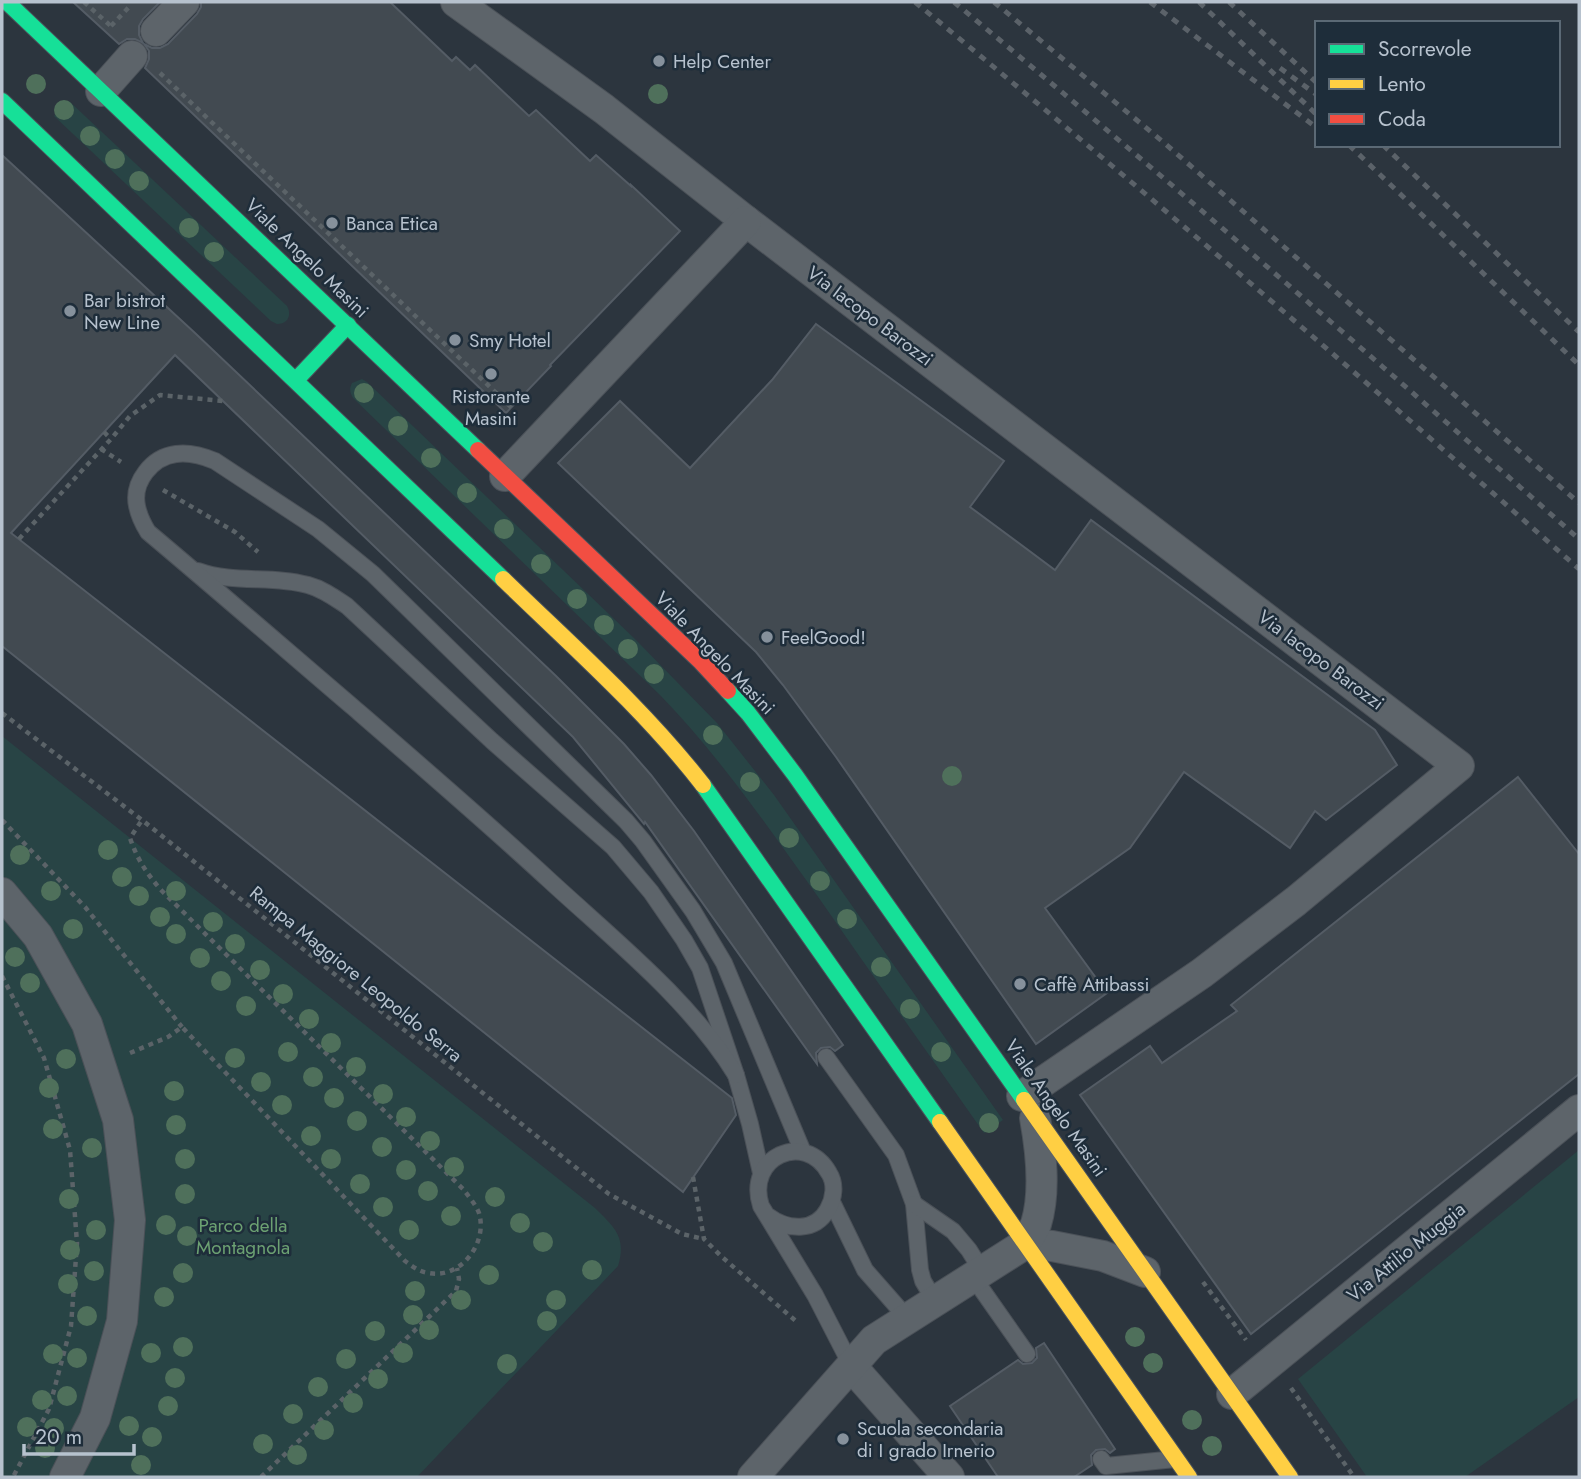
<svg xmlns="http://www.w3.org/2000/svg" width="1581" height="1479" font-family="Jost,sans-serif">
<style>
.green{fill:#284445}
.building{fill:#424a51;stroke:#545c65;stroke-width:2}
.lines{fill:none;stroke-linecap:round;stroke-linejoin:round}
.lane-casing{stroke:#4b5158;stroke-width:18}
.street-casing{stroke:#4b5158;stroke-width:32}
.fast-casing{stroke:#4a525a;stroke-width:18}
.slow-casing{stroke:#4a525a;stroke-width:18}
.jam-casing{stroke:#4a525a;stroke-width:18}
.path{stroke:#5b6368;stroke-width:4.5;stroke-dasharray:5 5;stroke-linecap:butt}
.lane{stroke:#5d646a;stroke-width:16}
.street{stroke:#5d646a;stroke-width:30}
.fast{stroke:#16e098;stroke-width:16}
.slow{stroke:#ffcf43;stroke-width:16}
.jam{stroke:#f24e42;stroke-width:16}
.rail{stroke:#5b6269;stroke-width:5;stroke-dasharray:7 7;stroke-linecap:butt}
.tree{fill:#4f705b}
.poi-dot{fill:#86919c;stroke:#1e2d3a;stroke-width:2.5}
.labels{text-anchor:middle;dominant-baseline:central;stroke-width:5;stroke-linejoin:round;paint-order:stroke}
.poi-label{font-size:19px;fill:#b7c2ce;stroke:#1e2d3a;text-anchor:start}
.street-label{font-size:19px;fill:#b7c2ce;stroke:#1e2d3a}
.park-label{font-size:19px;fill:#6ca172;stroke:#1e2d3a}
</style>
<rect width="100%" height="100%" fill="#2c353e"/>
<g class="green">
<path d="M69 101 287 306C292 315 288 324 277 324L271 321 54 116Z"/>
<path d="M362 379 367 382 636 640 717 723 774 795 1003 1120 984 1133C930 1056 875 979 821 901 770 830 721 758 660 695L353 398C350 392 349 389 352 383Z"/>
<path d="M2 736 595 1208C614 1227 627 1237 618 1266L417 1477H2Z"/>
<path d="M1579 1150V1397L1465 1477H1367L1298 1379Z"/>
</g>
<g class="building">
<path d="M73 2H160L143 19 139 26V35L143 43 135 39H127L119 44Z"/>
<path d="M201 2H390L452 61 456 57 470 70 475 65 529 116 536 110 590 161 596 155 631 186V185L680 231 550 365 551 366 506 413 145 68 149 59V51L144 44 152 48H160L168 44 197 14 201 7Z"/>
<path d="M2 155 195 333 556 676 624 744 651 775 694 831 843 1045 835 1051 830 1047 821 1048 816 1053 817 1064 645 822 644 824 573 737 175 355 11 533 732 1098 736 1115 683 1192 2 646Z"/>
<path d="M816 324 1004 461 970 507 1055 570 1091 520 1375 730 1397 765 1326 820 1315 811 1290 848 1184 772 1130 848 1045 908 1107 993 1036 1044 836 757 783 685 756 652 558 463 620 401 690 468 772 380Z"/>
<path d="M1518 777 1579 854V1074L1251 1334 1080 1095 1150 1046 1162 1063 1237 1011 1231 1005Z"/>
<path d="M1044 1343 1115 1449 1110 1453 1105 1449 1096 1450 1091 1455 1092 1465 1074 1477H998L950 1406 1018 1360 1023 1364 1032 1363 1037 1358 1036 1348Z"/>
</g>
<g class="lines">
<g class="lane-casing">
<g id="lane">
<path d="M198 571C234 584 272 575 308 585 323 589 335 598 347 606L492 741 613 847 651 892 684 940 700 968 736 1075 750 1124 761 1173"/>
<path d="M826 1057 896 1155 914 1204 920 1270 923 1281 935 1301"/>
<path d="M736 1075C690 1000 614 940 549 880 485 821 420 765 354 708 285 649 217 590 148 532 143 524 139 516 137 506 132 482 152 457 176 454 190 452 203 456 215 461L318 529 373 574 626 821 643 841 693 911 724 963 803 1152"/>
<path d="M832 1202 865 1270 908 1319"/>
<path d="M914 1204 953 1231 969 1250 982 1271"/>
<path d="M768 1216C787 1230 815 1233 828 1209 834 1198 836 1184 829 1173 805 1130 745 1157 761 1206L815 1295 852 1367"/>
<path d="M973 1277 1027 1354"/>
<path d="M1101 1459 1106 1466 1175 1459"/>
</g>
</g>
<g class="street-casing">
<g id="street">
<path d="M456 2 604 109 746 221 1459 766 1296 901 1202 973 1022 1096"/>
<path d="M156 31 184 2"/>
<path d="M101 91 132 56"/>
<path d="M505 476 746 221"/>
<path d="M2 893 38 936 87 1024 118 1120 130 1220 122 1321 95 1418 65 1477"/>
<path d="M1025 1244 1052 1246 1103 1256 1145 1272"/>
<path d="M852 1367 949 1477"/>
<path d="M1232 1394 1579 1110"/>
<path d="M753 1477 874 1340 1025 1244C1029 1237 1033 1231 1036 1224 1046 1191 1041 1151 1035 1118"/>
</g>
</g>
<g class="fast-casing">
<g id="fast">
<path d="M7 2 478 450"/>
<path d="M2 101 503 579"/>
<path d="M296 380 348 325"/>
<path d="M728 691 748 713 795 775 1024 1100"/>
<path d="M703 785 940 1122"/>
</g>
</g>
<g class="slow-casing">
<g id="slow">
<path d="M503 579C572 646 644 709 703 785"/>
<path d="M1024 1100 1290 1477"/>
<path d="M940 1122 1189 1477"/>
</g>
</g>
<g class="jam-casing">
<path id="jam" d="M478 450 701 662 728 691"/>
</g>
<g class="path">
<path d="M84 2 113 28"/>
<path d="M111 26 129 7"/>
<path d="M160 73 512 408"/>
<path d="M104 432 111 439"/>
<path d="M101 449 121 462"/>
<path d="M163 490 235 532 258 552"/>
<path d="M19 539 111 439 130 416 160 395 223 401"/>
<path d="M2 713 142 820 609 1194 682 1234 704 1239"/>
<path d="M2 820 85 907 182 1027"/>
<path d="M2 976 44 1058 70 1150 77 1243 71 1326 49 1409 13 1477"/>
<path d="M130 1053 168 1037 182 1027 405 1261C412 1266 419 1272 429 1273 461 1279 488 1243 479 1213 476 1205 469 1197 464 1190L162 891C147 874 137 859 130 838L142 820"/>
<path d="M693 1177 704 1239 722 1257 797 1322"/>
<path d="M1203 1282 1246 1340"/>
<path d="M1291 1388 1354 1477"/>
<path d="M261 1477 456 1291 459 1279 457 1268"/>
</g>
<use href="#lane" class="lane"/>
<use href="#street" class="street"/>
<use href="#fast" class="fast"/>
<use href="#slow" class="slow"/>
<use href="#jam" class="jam"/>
<g class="rail">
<path d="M915 2C1140 187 1361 376 1579 569"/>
<path d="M954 2C1165 177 1373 357 1579 539"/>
<path d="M994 2 1162 141 1579 503"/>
<path d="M1150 2 1317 128"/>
<path d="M1199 2 1317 115"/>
<path d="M1229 2 1317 83"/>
<path d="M1280 68 1317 95"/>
<path d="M1349 145 1579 365"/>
<path d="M1383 145 1579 332"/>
</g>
</g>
<g class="tree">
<circle cx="36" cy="84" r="10"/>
<circle cx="658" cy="94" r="10"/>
<circle cx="64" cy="110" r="10"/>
<circle cx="90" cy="136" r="10"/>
<circle cx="115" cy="159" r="10"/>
<circle cx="139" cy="181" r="10"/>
<circle cx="189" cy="228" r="10"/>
<circle cx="214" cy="252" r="10"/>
<circle cx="364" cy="393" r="10"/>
<circle cx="398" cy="426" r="10"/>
<circle cx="431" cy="458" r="10"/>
<circle cx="467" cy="493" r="10"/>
<circle cx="504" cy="529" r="10"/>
<circle cx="541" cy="564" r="10"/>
<circle cx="577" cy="599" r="10"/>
<circle cx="604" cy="625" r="10"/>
<circle cx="628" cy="649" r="10"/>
<circle cx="654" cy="674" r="10"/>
<circle cx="713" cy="735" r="10"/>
<circle cx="952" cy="776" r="10"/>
<circle cx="750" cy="782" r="10"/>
<circle cx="789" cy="838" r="10"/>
<circle cx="108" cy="850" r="10"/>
<circle cx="20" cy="855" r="10"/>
<circle cx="122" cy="877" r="10"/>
<circle cx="820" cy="881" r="10"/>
<circle cx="51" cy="891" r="10"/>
<circle cx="176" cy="891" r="10"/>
<circle cx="139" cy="896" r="10"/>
<circle cx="160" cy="917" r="10"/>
<circle cx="847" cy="919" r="10"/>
<circle cx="213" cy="922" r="10"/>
<circle cx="73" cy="929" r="10"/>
<circle cx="176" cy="934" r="10"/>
<circle cx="235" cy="944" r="10"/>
<circle cx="15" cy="957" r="10"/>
<circle cx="200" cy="958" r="10"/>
<circle cx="881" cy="967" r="10"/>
<circle cx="260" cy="970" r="10"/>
<circle cx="221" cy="981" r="10"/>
<circle cx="30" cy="983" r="10"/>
<circle cx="283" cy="994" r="10"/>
<circle cx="246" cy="1006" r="10"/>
<circle cx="910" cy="1009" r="10"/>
<circle cx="309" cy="1019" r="10"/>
<circle cx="331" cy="1043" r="10"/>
<circle cx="288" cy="1052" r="10"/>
<circle cx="941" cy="1052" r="10"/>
<circle cx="235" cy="1058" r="10"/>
<circle cx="66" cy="1059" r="10"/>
<circle cx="356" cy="1067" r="10"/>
<circle cx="313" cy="1077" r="10"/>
<circle cx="261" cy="1082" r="10"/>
<circle cx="49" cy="1088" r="10"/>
<circle cx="174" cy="1091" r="10"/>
<circle cx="383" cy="1094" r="10"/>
<circle cx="334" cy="1098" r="10"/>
<circle cx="282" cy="1105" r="10"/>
<circle cx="406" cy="1117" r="10"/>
<circle cx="357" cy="1121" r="10"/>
<circle cx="989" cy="1123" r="10"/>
<circle cx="176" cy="1125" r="10"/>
<circle cx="53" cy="1129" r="10"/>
<circle cx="311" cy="1136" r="10"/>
<circle cx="430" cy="1141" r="10"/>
<circle cx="382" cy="1147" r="10"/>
<circle cx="92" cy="1148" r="10"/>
<circle cx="185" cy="1159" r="10"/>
<circle cx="331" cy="1159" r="10"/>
<circle cx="454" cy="1167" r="10"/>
<circle cx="406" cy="1170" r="10"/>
<circle cx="360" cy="1184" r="10"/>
<circle cx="428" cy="1191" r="10"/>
<circle cx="185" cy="1194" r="10"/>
<circle cx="495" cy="1197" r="10"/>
<circle cx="69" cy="1199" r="10"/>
<circle cx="383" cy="1207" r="10"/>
<circle cx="451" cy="1216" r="10"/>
<circle cx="520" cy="1223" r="10"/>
<circle cx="166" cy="1225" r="10"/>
<circle cx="96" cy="1230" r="10"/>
<circle cx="409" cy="1230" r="10"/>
<circle cx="187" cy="1236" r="10"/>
<circle cx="543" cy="1242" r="10"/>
<circle cx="70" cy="1250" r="10"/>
<circle cx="592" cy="1270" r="10"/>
<circle cx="94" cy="1271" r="10"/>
<circle cx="183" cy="1273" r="10"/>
<circle cx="489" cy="1275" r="10"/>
<circle cx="68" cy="1284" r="10"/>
<circle cx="415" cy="1291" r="10"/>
<circle cx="164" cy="1297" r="10"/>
<circle cx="461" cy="1300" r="10"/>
<circle cx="556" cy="1300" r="10"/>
<circle cx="413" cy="1315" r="10"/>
<circle cx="87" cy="1316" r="10"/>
<circle cx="547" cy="1321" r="10"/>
<circle cx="429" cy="1330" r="10"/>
<circle cx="375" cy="1331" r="10"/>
<circle cx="1135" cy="1337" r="10"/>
<circle cx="183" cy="1347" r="10"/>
<circle cx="151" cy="1353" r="10"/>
<circle cx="403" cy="1353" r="10"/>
<circle cx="53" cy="1354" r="10"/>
<circle cx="77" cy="1358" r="10"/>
<circle cx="346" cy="1359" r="10"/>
<circle cx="1153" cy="1363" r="10"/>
<circle cx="507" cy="1364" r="10"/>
<circle cx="175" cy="1378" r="10"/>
<circle cx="378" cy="1379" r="10"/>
<circle cx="318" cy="1387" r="10"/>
<circle cx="67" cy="1396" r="10"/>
<circle cx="42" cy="1400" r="10"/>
<circle cx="353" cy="1403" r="10"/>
<circle cx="168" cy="1406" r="10"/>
<circle cx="293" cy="1414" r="10"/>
<circle cx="1192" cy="1420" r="10"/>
<circle cx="129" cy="1426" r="10"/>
<circle cx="27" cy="1427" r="10"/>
<circle cx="54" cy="1428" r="10"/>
<circle cx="324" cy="1430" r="10"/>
<circle cx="152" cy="1437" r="10"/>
<circle cx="263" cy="1444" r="10"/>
<circle cx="1212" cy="1446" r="10"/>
<circle cx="45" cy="1448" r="10"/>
<circle cx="297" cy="1455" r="10"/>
<circle cx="141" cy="1465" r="10"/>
</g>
<g class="poi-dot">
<circle cx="659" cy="61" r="7"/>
<circle cx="332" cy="223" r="7"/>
<circle cx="70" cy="311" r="7"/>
<circle cx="455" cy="340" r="7"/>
<circle cx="491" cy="374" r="7"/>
<circle cx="767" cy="637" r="7"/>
<circle cx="1020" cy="984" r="7"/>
<circle cx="843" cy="1439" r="7"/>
</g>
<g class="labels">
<g class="poi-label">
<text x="673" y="61">Help Center</text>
<text x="346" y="223">Banca Etica</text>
<text x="84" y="300">Bar bistrot<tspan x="84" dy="22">New Line</tspan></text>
<text x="469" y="340">Smy Hotel</text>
<text x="491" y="396" text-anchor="middle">Ristorante<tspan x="491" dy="22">Masini</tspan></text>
<text x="781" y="637">FeelGood!</text>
<text x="1034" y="984">Caffè Attibassi</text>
<text x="857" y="1428">Scuola secondaria<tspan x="857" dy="22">di I grado Irnerio</tspan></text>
</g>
<g class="street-label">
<text transform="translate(307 258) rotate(44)">Viale Angelo Masini</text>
<text transform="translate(870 316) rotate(37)">Via Iacopo Barozzi</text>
<text transform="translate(715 653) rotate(46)">Viale Angelo Masini</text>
<text transform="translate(1321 660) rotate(37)">Via Iacopo Barozzi</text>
<text transform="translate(356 974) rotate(39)">Rampa Maggiore Leopoldo Serra</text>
<text transform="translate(1056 1108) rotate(55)">Viale Angelo Masini</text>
<text transform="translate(1406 1252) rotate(-39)">Via Attilio Muggia</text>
</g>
<g class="park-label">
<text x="243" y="1225">Parco della<tspan x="243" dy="22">Montagnola</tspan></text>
</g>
</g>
<rect width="1581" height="1479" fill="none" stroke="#b7c2ce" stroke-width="7"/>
<rect x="1315" y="21" width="245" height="126" fill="#1e2d3a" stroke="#5b6975" stroke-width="2"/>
<rect x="1329" y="44" width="35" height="10" fill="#16e098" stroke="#5b6975" stroke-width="2"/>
<text x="1378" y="56" font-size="21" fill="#b7c2ce">Scorrevole</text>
<rect x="1329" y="79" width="35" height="10" fill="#ffcf43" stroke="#5b6975" stroke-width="2"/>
<text x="1378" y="91" font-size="21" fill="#b7c2ce">Lento</text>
<rect x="1329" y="114" width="35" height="10" fill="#f24e42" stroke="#5b6975" stroke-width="2"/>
<text x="1378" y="126" font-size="21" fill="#b7c2ce">Coda</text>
<path d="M24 1444v10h110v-10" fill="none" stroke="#b7c2ce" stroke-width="3.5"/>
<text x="35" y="1444" font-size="21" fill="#b7c2ce" stroke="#1e2d3a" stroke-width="5" paint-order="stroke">20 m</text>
</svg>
